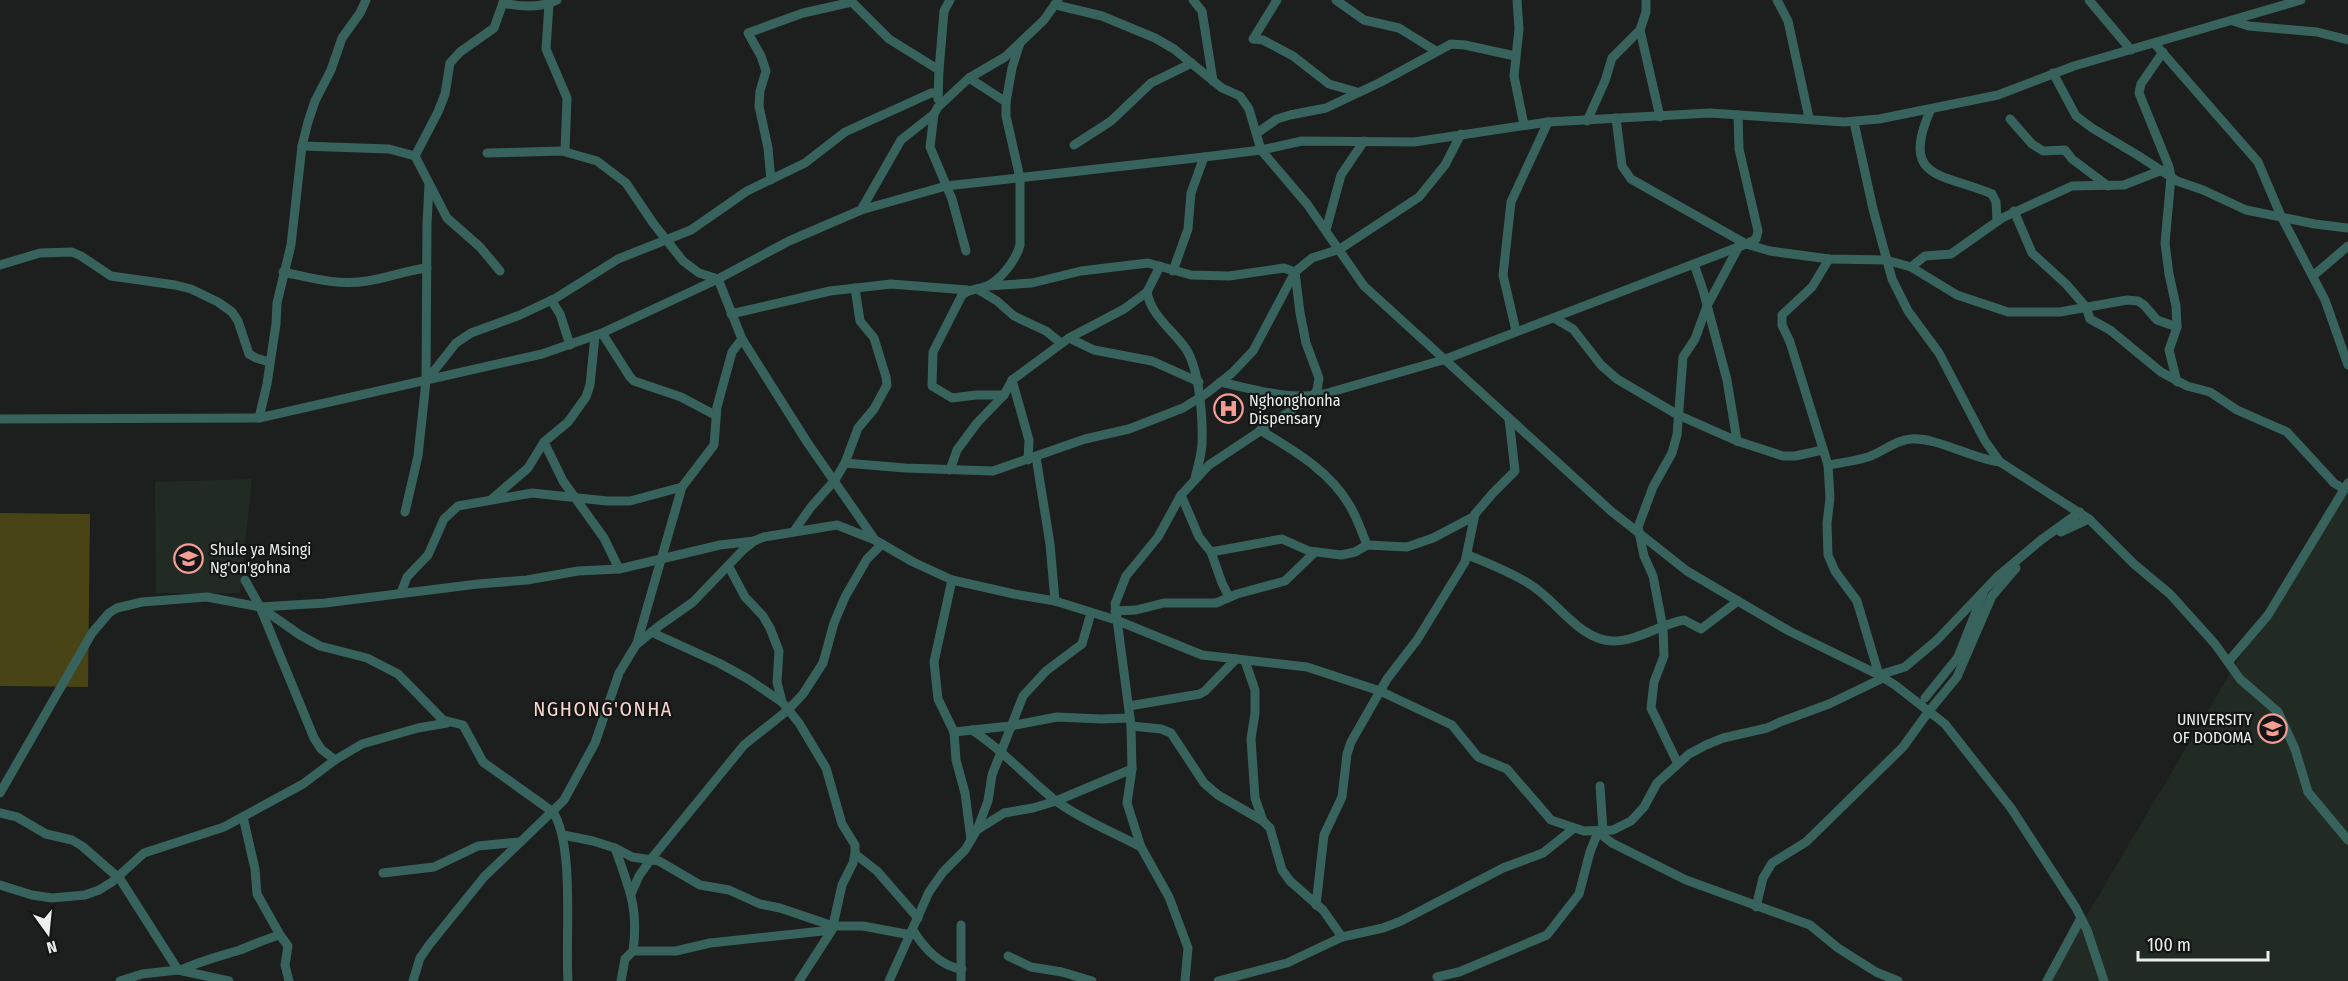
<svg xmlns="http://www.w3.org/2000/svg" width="2348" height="981" font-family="'Fira Sans Condensed',sans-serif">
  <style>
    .built { fill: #222a24 }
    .green { fill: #484415 }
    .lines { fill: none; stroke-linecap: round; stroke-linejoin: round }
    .minor { stroke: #37635c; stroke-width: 9 }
    .labels { text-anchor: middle; stroke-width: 4.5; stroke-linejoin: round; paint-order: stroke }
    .poi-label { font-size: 16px; fill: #eceeed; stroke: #131614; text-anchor: start }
    .quarter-label { font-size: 20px; letter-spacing: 1.5px; fill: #f9d6d2; stroke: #131614 }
  </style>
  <rect width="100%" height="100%" fill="#1c1f1d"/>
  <!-- built -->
  <g class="built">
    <path d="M2348 474V981H2048Z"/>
    <path d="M252 479 240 593H156L155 482Z"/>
  </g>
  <!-- green -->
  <path class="green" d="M0 513 90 514 88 687 0 686Z"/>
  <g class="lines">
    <!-- minor -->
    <g class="minor">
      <path d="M850 0 889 39 939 70 938 99"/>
      <path d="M1193 0 1202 11 1213 81"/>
      <path d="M1277 0 1253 39 1263 40 1293 56 1329 84 1357 92"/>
      <path d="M1336 0 1364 20 1399 28 1436 51"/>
      <path d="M1517 0 1519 29 1514 76 1524 125"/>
      <path d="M1777 0 1788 21 1809 118"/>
      <path d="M2089 0 2131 50"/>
      <path d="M503 3C521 7 541 8 557 0"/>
      <path d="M549 4 546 49 567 98 565 151"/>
      <path d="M1056 5 1102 16 1155 38 1174 49 1222 88 1240 96 1249 109 1261 150 1307 204 1364 286 1611 511 1687 571 1789 631 1879 675 1895 685 1945 724 2011 808 2076 908 2087 930 2104 981"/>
      <path d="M2233 21 2249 26 2317 32 2348 40"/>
      <path d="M1640 30 1660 117"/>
      <path d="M2155 44 2258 162 2281 216 2325 300 2348 365"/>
      <path d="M2163 52 2141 84 2139 93 2169 167 2171 177 2165 243 2169 274 2176 306 2177 327 2169 350 2177 382"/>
      <path d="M939 70 944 11 950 0"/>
      <path d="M2053 73 2076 116 2092 128 2139 156 2177 181 2203 190 2246 210 2315 224 2348 228"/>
      <path d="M969 78 1006 102"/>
      <path d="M1931 109C1899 180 1942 173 1992 194L1996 202 1997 220"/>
      <path d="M1616 118 1622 166 1631 179 1746 244 1770 251 1829 259 1886 260 1911 267 1957 295 2008 312H2060L2127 300 2138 301 2144 305 2157 320 2177 327"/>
      <path d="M2010 119 2032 144 2043 151 2065 150 2072 159 2108 186"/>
      <path d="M1587 121 1605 81 1612 58 1640 30 1646 12V0"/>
      <path d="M1854 122 1873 209 1892 279 1908 311 1939 353 1985 441 2000 462 2089 519 2134 564 2170 594 2215 644 2240 679 2278 712 2295 749 2308 792 2348 840"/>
      <path d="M1257 133 1277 119 1290 115 1326 108 1381 82 1451 44 1465 45 1515 56"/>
      <path d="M1074 145 1111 121 1151 83 1192 63"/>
      <path d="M302 146 389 149 415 156 447 218 480 247 500 271"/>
      <path d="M487 153 562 151 597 161 626 183 653 223 683 261 699 273 718 279 742 339 807 442 875 540"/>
      <path d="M415 156 438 112 445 94 450 63 460 52 494 28 504 0"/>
      <path d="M771 180 768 148 759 106 760 91 766 71 761 56 748 33 803 13 852 2"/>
      <path d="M861 210 901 140 934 114"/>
      <path d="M2014 211 2032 253 2066 284 2086 307 2090 319 2110 330 2161 372 2187 386 2210 392 2237 410 2287 432 2334 483 2344 489"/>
      <path d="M1326 230 1341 175 1364 141"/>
      <path d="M966 251 952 199 930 147 934 114 938 107 969 78 1005 57 1044 20 1058 0"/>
      <path d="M1829 259 1812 287 1782 315V325L1790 342 1828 465 1830 498 1827 523 1828 555 1835 571 1857 601 1879 675 1905 667 1937 640 1997 577 2041 540 2080 512"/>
      <path d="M1694 264 1703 290 1727 380 1737 441"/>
      <path d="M0 265 40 253 72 252 81 256 111 276 175 285 191 289 218 302 232 312 238 321 249 354 256 358 269 362"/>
      <path d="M1911 267 1925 256 1951 254 2002 218 2072 186 2124 185 2162 170"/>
      <path d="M1173 271 1188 229 1191 193 1204 157"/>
      <path d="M283 272C311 278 339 286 367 281 388 278 407 270 427 268"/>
      <path d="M2314 275 2348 246"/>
      <path d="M988 286 1032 283 1081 271 1148 263 1191 275 1229 276 1284 268 1295 272 1300 313 1306 343 1319 378 1317 390 1313 396 1209 465 1181 495 1158 537 1126 576 1115 604 1131 726 1132 769 1127 803 1141 847 1169 897 1188 948 1185 981"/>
      <path d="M977 289 997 301 1014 316 1046 331 1061 343"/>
      <path d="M1147 292C1151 316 1173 330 1186 349 1200 371 1203 420 1202 445 1201 456 1198 467 1195 478"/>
      <path d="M551 300 560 314 570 345"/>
      <path d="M731 314 830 291 891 284 967 290"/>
      <path d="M1554 318 1573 329 1601 365 1617 379 1678 415 1737 441 1783 456H1795L1823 450"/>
      <path d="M1516 331 1503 275 1511 202 1548 122"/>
      <path d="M602 333 630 377 634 381 681 397 715 415"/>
      <path d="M1069 338 1094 350 1152 361 1199 382"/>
      <path d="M1012 380 1029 440 1028 460"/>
      <path d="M426 381 456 343 471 333 520 315 556 298 618 259 691 230 747 191 805 163 845 132 931 93H938"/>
      <path d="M1220 382C1253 389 1291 401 1324 394L1443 360 1746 244 1756 239 1758 231 1739 149 1738 115"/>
      <path d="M1004 395H976L952 398 932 386 933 352 962 295C969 289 975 290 984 287 1000 282 1016 260 1020 245V178L1006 116V102L1012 68 1020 43"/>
      <path d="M259 418 267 384 276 324 277 303 291 245 302 146 308 122 315 101 331 70 342 38 360 13 366 0"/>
      <path d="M0 419 259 418 542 354 602 333 718 279 789 241 861 210 946 186 1204 157 1261 150 1302 141 1414 142 1548 122 1710 113 1844 122 1879 119 1998 95 2074 66 2301 0"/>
      <path d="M1260 430C1293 450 1330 471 1350 506 1357 518 1362 532 1367 545"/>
      <path d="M544 442 563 481 604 538 619 569"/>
      <path d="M1036 457 1050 544 1055 601"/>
      <path d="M845 463 905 468 993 471 1085 439 1129 429 1183 408 1207 393 1232 373 1253 351 1295 272 1312 258 1340 249 1419 197 1445 165 1461 134"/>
      <path d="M1828 465C1841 463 1855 461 1868 457 1883 452 1895 440 1911 439 1937 437 1972 459 2000 462"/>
      <path d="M950 470 957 450 977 423 1004 395 1012 380 1069 338 1124 309 1147 292 1160 266"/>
      <path d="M1181 495 1199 537 1211 552 1222 583 1229 597"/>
      <path d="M492 499 528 468 544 442 568 422 586 397 590 385 595 336"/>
      <path d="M405 512 418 456 426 381 427 224 429 185"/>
      <path d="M794 531 811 507 835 480 845 463 858 428 874 409 887 385 886 377 874 338 860 321 855 288"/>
      <path d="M2061 532 2089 519"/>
      <path d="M1211 552 1282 539 1309 551 1341 555 1355 552 1367 545 1407 547 1433 538 1473 517"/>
      <path d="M1468 555C1489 564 1511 572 1531 585 1557 601 1580 641 1613 641 1638 641 1661 624 1684 620L1701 629 1738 601"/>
      <path d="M729 567 745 597 763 616 770 628 779 651 777 682 782 702 799 723 826 768 842 824 855 845V854L877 871 918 918"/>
      <path d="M245 580 260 607 300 635 320 646 367 658 398 674 443 720 463 725 483 762 553 812C575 846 565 938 568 981"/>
      <path d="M952 580 934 662 938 699 954 732 956 760 965 793 971 840"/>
      <path d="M401 593 407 577 428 555 444 519 458 506 532 493 607 501H630L682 487"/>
      <path d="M260 607 314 738 321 749 335 760"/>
      <path d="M1115 611 1136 610 1164 603H1216L1237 594 1285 581 1315 552"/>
      <path d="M651 632 719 663 748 679 782 702"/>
      <path d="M637 643 682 487 714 445 717 407 732 352 742 339"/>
      <path d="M1245 661 1255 690V713L1251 739 1255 798 1263 821 1270 828 1282 870 1290 881 1323 910 1342 937"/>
      <path d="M2228 662 2268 615 2348 483"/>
      <path d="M1925 698 1958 657 1983 594"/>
      <path d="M1129 706 1200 694 1205 691 1236 659"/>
      <path d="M1131 726 1161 729 1171 733 1204 783 1218 795 1263 821"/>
      <path d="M972 730C1003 750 1027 778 1056 801 1082 820 1113 832 1141 847"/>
      <path d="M954 732 1010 726 1057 717 1101 719 1130 718"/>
      <path d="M1678 764 1651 708 1654 682 1664 656 1663 628 1653 576 1644 556 1638 527 1653 487 1672 453 1677 435 1683 357 1695 339 1707 306 1738 248"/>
      <path d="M1600 786 1603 831"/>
      <path d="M0 793 92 633 109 613 117 608 142 602 207 597 260 607 325 603 478 584 527 580 578 571 619 569 720 545 754 541"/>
      <path d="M0 813 17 817 46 834 72 840 82 846 120 879 178 970"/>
      <path d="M243 817 255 869 257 894 280 935 288 946 285 965 289 981"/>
      <path d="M977 830 1004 813 1033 808 1056 801 1132 769"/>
      <path d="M563 835 593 841 615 848 632 857 659 861 700 885 729 890 760 904 780 908 833 926H863L911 935"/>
      <path d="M615 848C629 888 639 908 633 951"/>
      <path d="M383 873 434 867 478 846 519 842"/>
      <path d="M0 885 32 895 52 898 85 895 99 890 112 882 144 853 224 827 303 784 335 760 362 744 418 728 447 723"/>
      <path d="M631 894 639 876 651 859 744 745 788 710 803 694 823 663 834 623 845 597 867 559 882 544"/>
      <path d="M1316 905 1324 835 1342 797 1347 754 1351 742 1387 679 1417 640 1465 562 1475 514 1493 493 1515 471 1509 419"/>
      <path d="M1756 907 1763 878 1772 863 1806 842 1903 747 1929 711 1957 677 1992 596 2016 568"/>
      <path d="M913 930C923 947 941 967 962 969"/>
      <path d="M1008 956 1031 967 1062 972 1092 981"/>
      <path d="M181 970C200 961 220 956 240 950 253 945 265 939 280 935"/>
      <path d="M1437 977 1459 972 1547 935 1579 894 1590 852 1598 832 1612 843 1686 880 1810 925 1838 948 1876 972 1898 981"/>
      <path d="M120 981 142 974 178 970 229 981"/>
      <path d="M413 981 420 958 429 945 484 877 564 800 595 743 619 673 636 645 659 626 693 602 743 550 754 541 764 537 837 525 875 540 913 562 952 580 1014 594 1055 601 1116 620 1202 655 1307 667 1380 691 1452 725 1478 757 1507 769 1551 820 1584 831 1613 830 1631 821 1644 807 1657 783 1689 754 1706 745 1723 738 1767 728 1780 722 1829 704 1883 678"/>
      <path d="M621 981 625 959 633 951H676L710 943 832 930"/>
      <path d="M799 981 832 930 842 885 853 863 855 854"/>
      <path d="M889 981 929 892 943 872 965 850 977 830 988 801 992 775 1023 696 1046 671 1082 644 1091 613"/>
      <path d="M961 981V925"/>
      <path d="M1218 981 1287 963 1342 937 1383 928 1401 921 1503 868 1543 853 1573 829"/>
      <path d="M2047 981 2081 918"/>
    </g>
  </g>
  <!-- icons -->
  <defs>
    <symbol id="hospital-ring" viewBox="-11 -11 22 22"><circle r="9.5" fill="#131614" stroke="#f59c94" stroke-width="1.5"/><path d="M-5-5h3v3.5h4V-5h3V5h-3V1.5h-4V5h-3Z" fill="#f59c94"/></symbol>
    <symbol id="school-ring" viewBox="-11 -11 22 22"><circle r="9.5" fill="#131614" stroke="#f59c94" stroke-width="1.5"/><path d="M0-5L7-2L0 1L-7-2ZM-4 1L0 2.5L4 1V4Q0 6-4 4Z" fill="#f59c94"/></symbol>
    <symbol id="university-ring" viewBox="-11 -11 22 22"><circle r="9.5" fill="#131614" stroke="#f59c94" stroke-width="1.5"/><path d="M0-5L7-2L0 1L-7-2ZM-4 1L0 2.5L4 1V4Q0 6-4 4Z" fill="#f59c94"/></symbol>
  </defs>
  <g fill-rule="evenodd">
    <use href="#hospital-ring" x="1212" y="392" width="33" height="33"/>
    <use href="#school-ring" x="172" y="542" width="33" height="33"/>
    <use href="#university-ring" x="2256" y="712" width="33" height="33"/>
  </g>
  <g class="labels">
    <!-- poi labels -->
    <g class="poi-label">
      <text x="1249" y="406">Nghonghonha<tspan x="1249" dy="18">Dispensary</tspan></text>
      <text x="210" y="555">Shule ya Msingi<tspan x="210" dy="18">Ng'on'gohna</tspan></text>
      <text x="2252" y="725" text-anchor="end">UNIVERSITY<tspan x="2252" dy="18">OF DODOMA</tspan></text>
    </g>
    <!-- quarter labels -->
    <g class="quarter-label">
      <text x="603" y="716">NGHONG'ONHA</text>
    </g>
  </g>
  <!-- north arrow -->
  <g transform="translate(48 933) rotate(165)" stroke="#131614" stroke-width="4.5" paint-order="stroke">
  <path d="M0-4.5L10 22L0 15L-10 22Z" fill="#eceeed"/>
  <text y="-9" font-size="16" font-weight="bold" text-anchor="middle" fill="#eceeed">N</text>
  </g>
  <!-- scale -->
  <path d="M2138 951v9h130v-9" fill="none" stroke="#eceeed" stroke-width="3"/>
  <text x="2147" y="951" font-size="18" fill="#eceeed" stroke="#131614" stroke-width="4.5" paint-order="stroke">100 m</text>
</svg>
